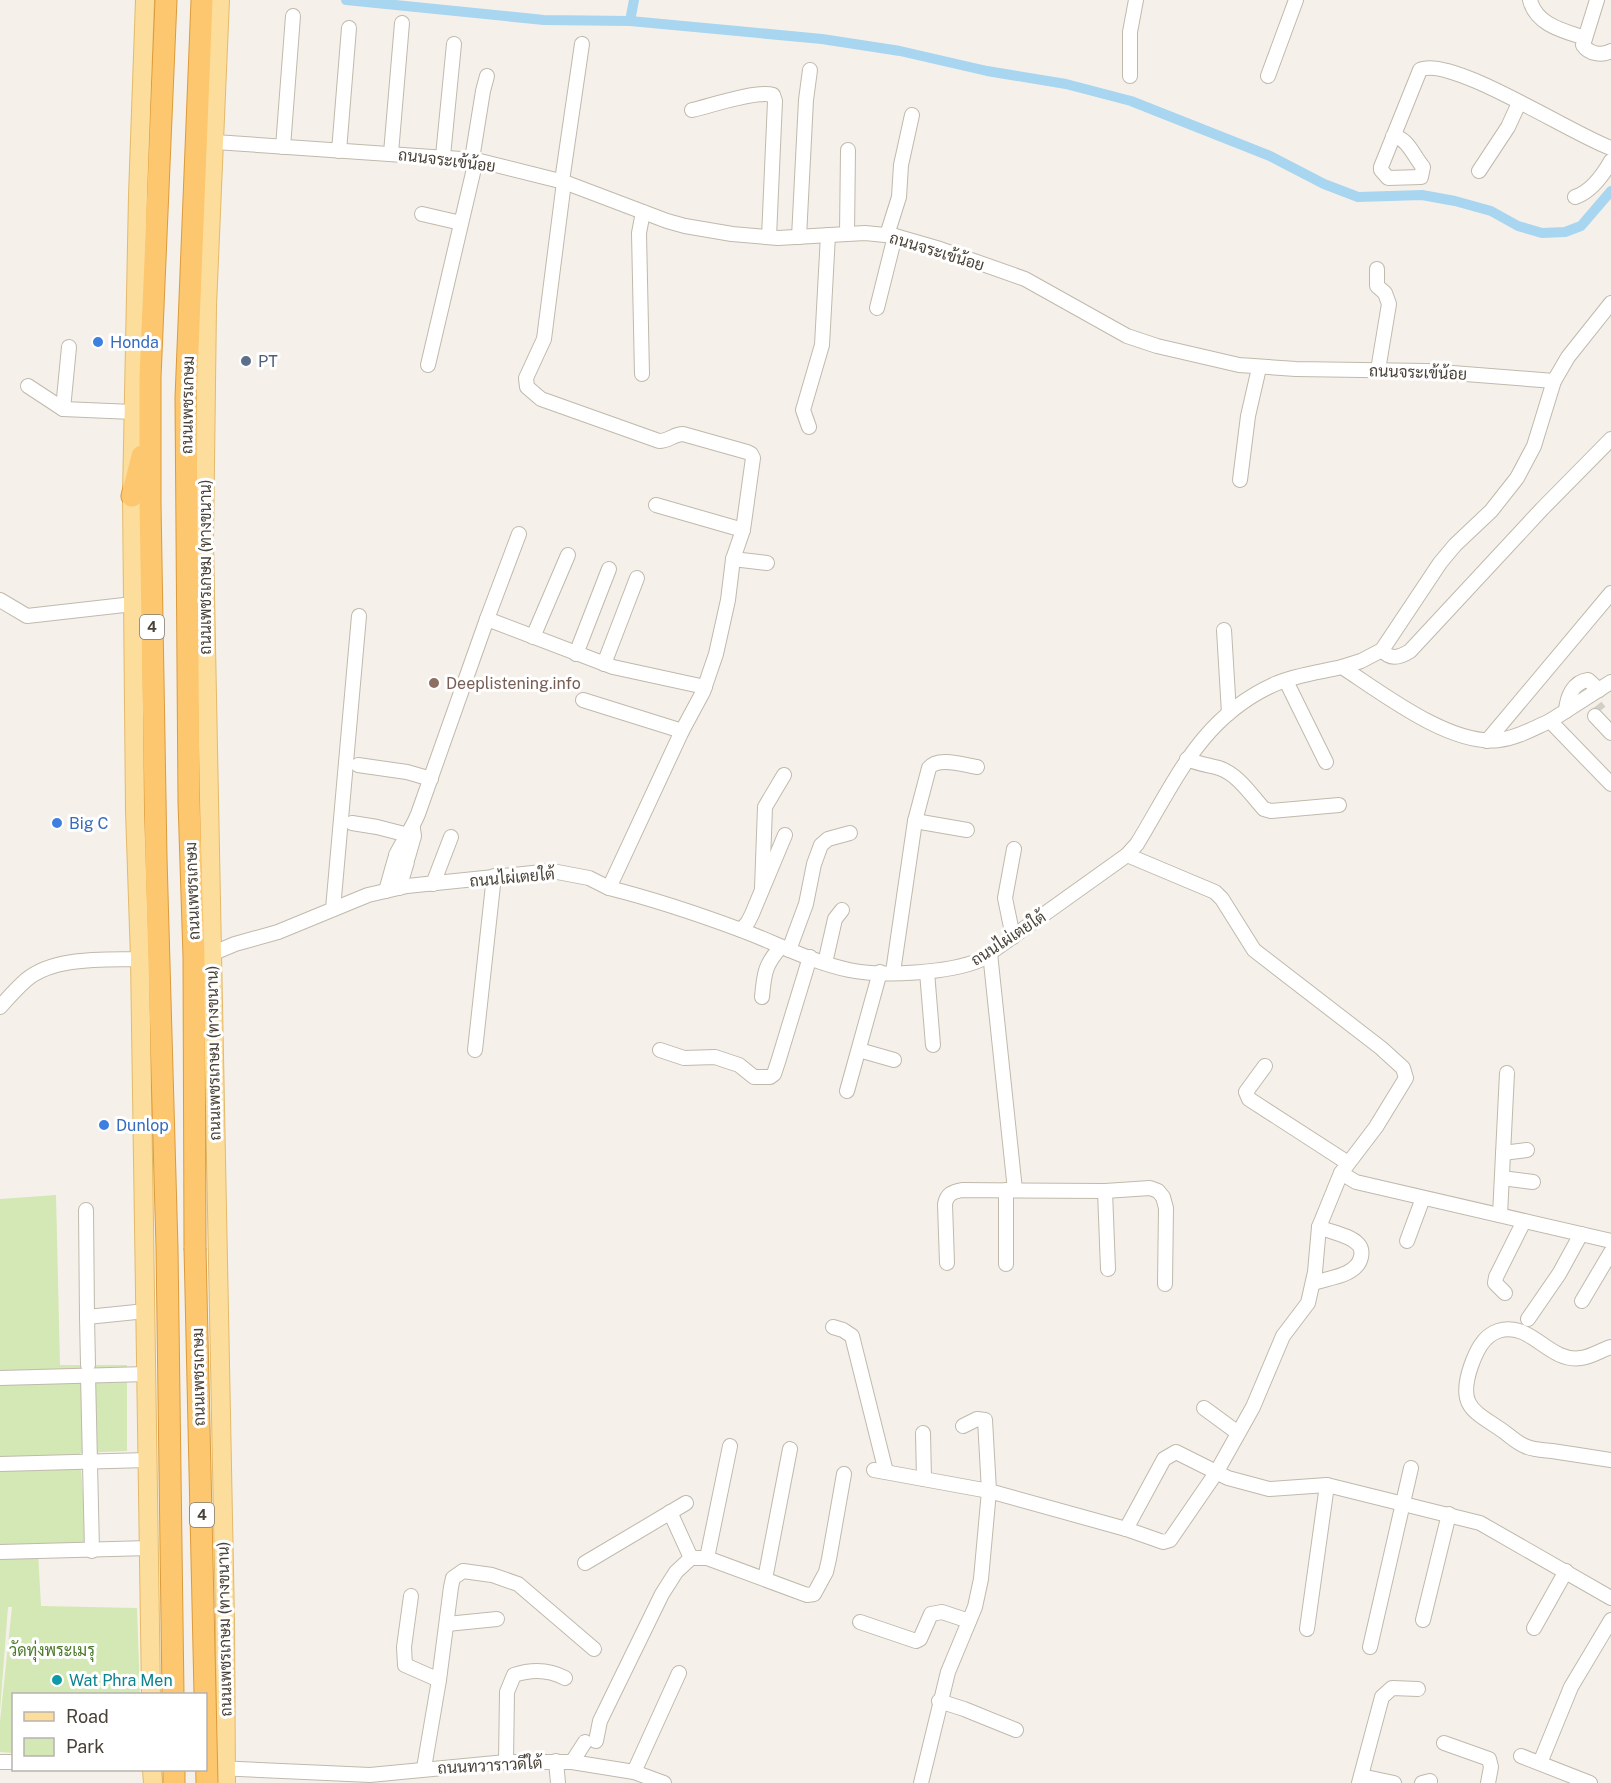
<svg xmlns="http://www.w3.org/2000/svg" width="1611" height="1783" font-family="'Public Sans',Sarabun,sans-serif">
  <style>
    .green { fill: #d3e8b4 }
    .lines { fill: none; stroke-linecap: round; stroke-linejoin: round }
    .canal { stroke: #a8d5f0; stroke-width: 10 }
    .minor-tunnel { stroke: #d3cec6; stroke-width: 14; stroke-dasharray: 14 7; stroke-linecap: butt }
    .minor-casing { stroke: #c0b9ac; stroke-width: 16 }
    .major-casing { stroke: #e3ba6a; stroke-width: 20 }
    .highway-casing { stroke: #dc9b3c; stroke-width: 23 }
    .minor { stroke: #fff; stroke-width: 14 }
    .major { stroke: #fddd9b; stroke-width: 18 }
    .highway { stroke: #fcc76e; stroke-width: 21 }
    .highway-bridge-casing { stroke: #dc9b3c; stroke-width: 23; stroke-linecap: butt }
    .highway-bridge { stroke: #fcc76e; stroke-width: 21 }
    .shop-dot { fill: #3f7fe0; stroke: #fff; stroke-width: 2 }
    .service-dot { fill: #5c6f8a; stroke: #fff; stroke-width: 2 }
    .education-dot { fill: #8d6e63; stroke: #fff; stroke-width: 2 }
    .culture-dot { fill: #0f9aa8; stroke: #fff; stroke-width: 2 }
    .labels { text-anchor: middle; stroke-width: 6; stroke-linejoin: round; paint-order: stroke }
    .shield { fill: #fff; stroke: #807b74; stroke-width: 1.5 }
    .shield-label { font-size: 15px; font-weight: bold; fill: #494238 }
    .street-label { font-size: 16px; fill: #494238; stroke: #fff }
    .shop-label { font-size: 16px; fill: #366cbe; stroke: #fff; text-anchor: start }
    .service-label { font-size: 16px; fill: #4e5e75; stroke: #fff; text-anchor: start }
    .education-label { font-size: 16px; fill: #785e54; stroke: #fff; text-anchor: start }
    .park-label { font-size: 16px; fill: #4c7b2b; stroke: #fff }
    .culture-label { font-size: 16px; fill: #0d838f; stroke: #fff; text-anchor: start }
  </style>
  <rect width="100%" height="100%" fill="#f5f1ea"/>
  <!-- green -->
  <path class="green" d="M56 1195 60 1365H127V1451L80 1453 87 1551 38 1552 41 1606 137 1608 140 1694H14L13 1753 0 1752V1721L12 1607H8L0 1711V1199Z"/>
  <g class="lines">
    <!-- canal -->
    <g class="canal">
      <path d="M346 0 544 20 630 21 822 39 900 51 987 71 1066 84 1131 101 1270 156 1324 184 1358 197 1422 195 1455 201 1491 211 1518 226 1542 233 1565 232 1581 226 1611 191"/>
      <path d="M630 21 634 0"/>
    </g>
    <!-- minor-tunnel -->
    <path class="minor-tunnel" d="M1596 706 1600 711"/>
    <defs>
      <g id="minor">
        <path d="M1530 0C1536 25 1564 31 1585 38"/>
        <path d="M1597 0 1583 45C1589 54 1602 56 1611 51"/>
        <path d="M1130 76V32L1136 0"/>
        <path d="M1268 76 1296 0"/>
        <path d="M692 110C710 106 756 90 773 95L775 101 769 237"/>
        <path d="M1393 136C1408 138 1414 157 1423 167L1421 177 1388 178 1381 170V167L1420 70C1449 54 1575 136 1611 148"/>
        <path d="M215 142 476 160 564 182 667 221 685 226 732 234 778 238 865 233 895 236 940 249 1025 279 1127 336 1157 346 1239 365 1296 369 1427 371 1554 381"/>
        <path d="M283 147 293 16"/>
        <path d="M339 151 349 28"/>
        <path d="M391 153 402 23"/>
        <path d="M443 156 454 44"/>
        <path d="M472 159 483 91 487 76"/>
        <path d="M1479 171 1508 127 1519 103"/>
        <path d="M562 181 582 44"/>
        <path d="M564 182 544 339 526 378 527 387 541 399 659 441C669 441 674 434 683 434L747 452 751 454 753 458 743 530 733 559 728 600 716 654 703 692 682 731 609 888"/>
        <path d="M1575 197C1591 192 1603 175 1611 161"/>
        <path d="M422 214 461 223"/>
        <path d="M847 233 848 150"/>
        <path d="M887 235 899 197 901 165 912 115"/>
        <path d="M799 237 806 100 810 70"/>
        <path d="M1377 269V286L1385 293 1389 304 1378 370"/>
        <path d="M877 308 895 236"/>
        <path d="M428 365 476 160"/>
        <path d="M642 374 639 233 643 212"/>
        <path d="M28 386 63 409 133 412"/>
        <path d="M63 409 69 347"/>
        <path d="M809 427 803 410 822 345 828 235"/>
        <path d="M1240 480 1248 416 1259 368"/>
        <path d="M656 505 743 530"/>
        <path d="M733 559 767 563"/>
        <path d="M0 600 27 616 133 604"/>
        <path d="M487 619 519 534"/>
        <path d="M1224 630 1229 713"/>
        <path d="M533 637 568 555"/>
        <path d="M1382 650C1390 660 1399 658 1410 651L1542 509 1611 439"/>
        <path d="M576 654 609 569"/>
        <path d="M604 664 637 578"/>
        <path d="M1342 667 1361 661 1382 650 1440 563 1455 545 1491 511 1517 478 1534 446 1554 381 1568 357 1611 303"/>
        <path d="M1286 681 1326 762"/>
        <path d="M583 700 682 731"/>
        <path d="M1566 711C1567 697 1573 682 1588 680L1599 690"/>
        <path d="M1595 716 1611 733"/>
        <path d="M1550 721 1611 682"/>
        <path d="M1487 741 1611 593"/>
        <path d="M1187 759C1198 764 1208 765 1219 768 1239 775 1251 795 1264 809L1271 811 1339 805"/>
        <path d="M358 765 407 772 431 779"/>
        <path d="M915 821 967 830"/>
        <path d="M352 823 377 827 412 836"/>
        <path d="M396 855C403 841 412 829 418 814L487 619 613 667 705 687"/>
        <path d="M1127 855 1215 892 1222 899 1254 950 1381 1048 1403 1068 1406 1078 1376 1127 1341 1173 1356 1182 1611 1241"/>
        <path d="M408 857 414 836 413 829"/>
        <path d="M433 884 451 837"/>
        <path d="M399 888 407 862"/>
        <path d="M762 888 765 807 784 775"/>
        <path d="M386 891 395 859"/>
        <path d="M333 909 359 616"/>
        <path d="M741 930 748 922 752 914 785 835"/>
        <path d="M1013 937 1005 898 1014 849"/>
        <path d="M789 950 806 904 814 864 821 845 828 839 850 833"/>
        <path d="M990 953 1015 1190"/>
        <path d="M211 954 235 944 278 932 368 895 407 886 552 871 589 878 609 888C653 899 698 914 741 930 776 943 811 962 849 970 882 977 950 973 980 960L1127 855 1137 844C1176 780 1201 717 1275 684 1295 675 1320 672 1342 667 1382 693 1450 746 1499 740 1517 738 1534 728 1550 721L1611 784"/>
        <path d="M825 963 835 919 842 910"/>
        <path d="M893 972 915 821 929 768C938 756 964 765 977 767"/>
        <path d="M927 972 933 1045"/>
        <path d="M762 997C764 974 765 964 781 947"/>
        <path d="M0 1007C8 998 17 988 26 980 54 956 106 960 140 959"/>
        <path d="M475 1050 494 876"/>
        <path d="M660 1050 684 1058 715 1057 739 1065 754 1077H770L774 1074 778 1062 810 957"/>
        <path d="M859 1050 894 1060"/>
        <path d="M1265 1066 1246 1092 1249 1099 1348 1163"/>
        <path d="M847 1091 880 972"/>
        <path d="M1503 1153 1527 1150"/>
        <path d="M1502 1178 1533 1182"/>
        <path d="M1006 1190V1264"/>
        <path d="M1105 1191 1108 1269"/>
        <path d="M86 1210 87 1317 146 1311"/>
        <path d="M1500 1215 1507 1073"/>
        <path d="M1407 1241 1423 1198"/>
        <path d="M947 1263 945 1204C947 1194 952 1192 962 1190L1105 1191 1150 1188 1158 1191 1163 1197 1166 1208 1165 1284"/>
        <path d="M1313 1283C1328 1278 1357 1276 1361 1257 1362 1252 1362 1248 1358 1244 1350 1235 1330 1232 1319 1227"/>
        <path d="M1505 1293 1495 1283 1496 1277 1524 1221"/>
        <path d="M1582 1301 1611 1252"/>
        <path d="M87 1317 88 1365"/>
        <path d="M1528 1319 1559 1274 1581 1234"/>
        <path d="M833 1327 843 1330 852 1336 886 1472"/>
        <path d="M1611 1347C1601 1350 1591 1357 1581 1358 1548 1363 1531 1320 1498 1331 1483 1336 1476 1352 1471 1366 1457 1407 1474 1411 1503 1431 1510 1436 1517 1443 1525 1446 1533 1450 1543 1450 1552 1451 1572 1454 1591 1457 1611 1460"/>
        <path d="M88 1375 92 1551"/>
        <path d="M0 1378 147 1374"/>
        <path d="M1204 1408 1238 1433"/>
        <path d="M923 1433 924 1479"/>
        <path d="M0 1464 148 1460"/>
        <path d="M874 1470 989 1491 1126 1529 1163 1542 1170 1540 1216 1473 1253 1407 1283 1336 1308 1303 1315 1272 1319 1227 1341 1173"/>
        <path d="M670 1512 691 1558"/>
        <path d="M1126 1529 1164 1459 1176 1452 1228 1478 1269 1489 1327 1485 1480 1523 1611 1598"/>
        <path d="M0 1552 150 1548"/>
        <path d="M707 1558 730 1446"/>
        <path d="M585 1563 686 1503"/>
        <path d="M765 1579 790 1449"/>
        <path d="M411 1596 404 1647 405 1665 439 1680"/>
        <path d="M1423 1620 1449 1514"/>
        <path d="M860 1622 916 1641 920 1639 931 1614 942 1612 969 1621"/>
        <path d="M447 1624 497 1619"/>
        <path d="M1534 1628 1566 1571"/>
        <path d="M1307 1629 1327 1485"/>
        <path d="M1370 1647 1411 1468"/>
        <path d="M939 1701 964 1709 1016 1730"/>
        <path d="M596 1741 600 1721 662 1594 676 1572 691 1558H707L807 1595 814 1594 826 1572 829 1559 844 1474"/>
        <path d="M1444 1743 1489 1759 1491 1767 1488 1783"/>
        <path d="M1521 1756 1590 1783"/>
        <path d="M556 1761 558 1783"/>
        <path d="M0 1762H14"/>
        <path d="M506 1762 507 1692 514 1675C532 1669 548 1669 565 1678"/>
        <path d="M572 1762 585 1742"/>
        <path d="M1540 1763 1571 1687 1611 1620"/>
        <path d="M217 1768 370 1775 506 1762H572L634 1772 664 1783"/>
        <path d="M424 1768 439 1680 451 1587 453 1578 463 1571 492 1575 518 1584 594 1649"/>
        <path d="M634 1772 679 1673"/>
        <path d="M1361 1776 1394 1783"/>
        <path d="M921 1783 948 1672 975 1607 981 1579 989 1491 985 1420 977 1419 963 1426"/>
        <path d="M1359 1783 1382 1697 1392 1688 1418 1689"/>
        <path d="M1422 1783 1430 1781"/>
      </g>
      <g id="major">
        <path d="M145 0 138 195 132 496 135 811 140 959 151 1694"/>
        <path d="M220 0 207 306 204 542 225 1621 226 1783"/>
        <path d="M152 1770 153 1783"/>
      </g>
      <g id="highway">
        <path d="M166 0 150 378V502L156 857 167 1248 173 1694"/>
        <path d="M132 496 142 456"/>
        <path d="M195 1248 194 957 189 802 186 398 202 0"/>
        <path d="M174 1770V1783"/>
      </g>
    </defs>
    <!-- minor casing -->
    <use href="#minor" class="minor-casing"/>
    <!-- major casing -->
    <use href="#major" class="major-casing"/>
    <!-- highway casing -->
    <use href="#highway" class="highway-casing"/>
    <!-- minor -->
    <use href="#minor" class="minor"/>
    <!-- major -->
    <use href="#major" class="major"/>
    <!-- highway -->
    <use href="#highway" class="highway"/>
    <defs>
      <path id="highway-bridge" d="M195 1248 207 1783"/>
    </defs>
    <!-- highway-bridge casing -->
    <use href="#highway-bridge" class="highway-bridge-casing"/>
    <!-- highway-bridge -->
    <use href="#highway-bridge" class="highway-bridge"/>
  </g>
  <!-- markers -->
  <g class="shop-dot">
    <circle cx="98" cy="342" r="6"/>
    <circle cx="57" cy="823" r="6"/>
    <circle cx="104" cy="1125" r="6"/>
  </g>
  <circle class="service-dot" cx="246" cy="361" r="6"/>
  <circle class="education-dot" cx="434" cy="683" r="6"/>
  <circle class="culture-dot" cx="57" cy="1680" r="6"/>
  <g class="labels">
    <!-- shield labels -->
    <g class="shield">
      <rect x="140" y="615" width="24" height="24" rx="4.5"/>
      <rect x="190" y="1503" width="24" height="24" rx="4.5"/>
    </g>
    <g class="shield-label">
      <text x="152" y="632">4</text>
      <text x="202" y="1520">4</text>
    </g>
    <!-- street labels -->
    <g class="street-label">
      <text transform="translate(447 160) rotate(7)" y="6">ถนนจระเข้น้อย</text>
      <text transform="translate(937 251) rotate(17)" y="6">ถนนจระเข้น้อย</text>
      <text transform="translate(1418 372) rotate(2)" y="6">ถนนจระเข้น้อย</text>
      <text transform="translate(187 405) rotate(-89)" y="6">ถนนเพชรเกษม</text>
      <text transform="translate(205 567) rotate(-90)" y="6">ถนนเพชรเกษม (ทางขนาน)</text>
      <text transform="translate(512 877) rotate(-5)" y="6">ถนนไผ่เตยใต้</text>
      <text transform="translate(192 891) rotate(-92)" y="6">ถนนเพชรเกษม</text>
      <text transform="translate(1008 938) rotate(-33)" y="6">ถนนไผ่เตยใต้</text>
      <text transform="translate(213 1053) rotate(-91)" y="6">ถนนเพชรเกษม (ทางขนาน)</text>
      <text transform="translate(198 1377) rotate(-91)" y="6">ถนนเพชรเกษม</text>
      <text transform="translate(224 1629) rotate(-91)" y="6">ถนนเพชรเกษม (ทางขนาน)</text>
      <text transform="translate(490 1765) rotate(-3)" y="6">ถนนทวาราวดีใต้</text>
    </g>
    <!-- shop labels -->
    <g class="shop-label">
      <text x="110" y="348">Honda</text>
      <text x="69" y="829">Big C</text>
      <text x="116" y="1131">Dunlop</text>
    </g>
    <!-- service labels -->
    <g class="service-label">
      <text x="258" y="367">PT</text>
    </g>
    <!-- education labels -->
    <g class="education-label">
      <text x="446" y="689">Deeplistening.info</text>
    </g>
    <!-- park labels -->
    <g class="park-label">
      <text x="52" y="1656">วัดทุ่งพระเมรุ</text>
    </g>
    <!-- culture labels -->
    <g class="culture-label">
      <text x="69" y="1686">Wat Phra Men</text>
    </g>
  </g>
  <!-- legend -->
  <rect x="12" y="1693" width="195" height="78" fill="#ffffff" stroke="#b6b3af" stroke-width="1.5"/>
  <rect x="24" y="1712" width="30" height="9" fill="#fddd9b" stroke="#b6b3af" stroke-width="1.5"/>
  <text x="66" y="1723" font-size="18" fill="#494238">Road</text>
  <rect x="24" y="1738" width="30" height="18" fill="#d3e8b4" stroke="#b6b3af" stroke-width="1.5"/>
  <text x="66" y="1753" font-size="18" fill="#494238">Park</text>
</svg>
